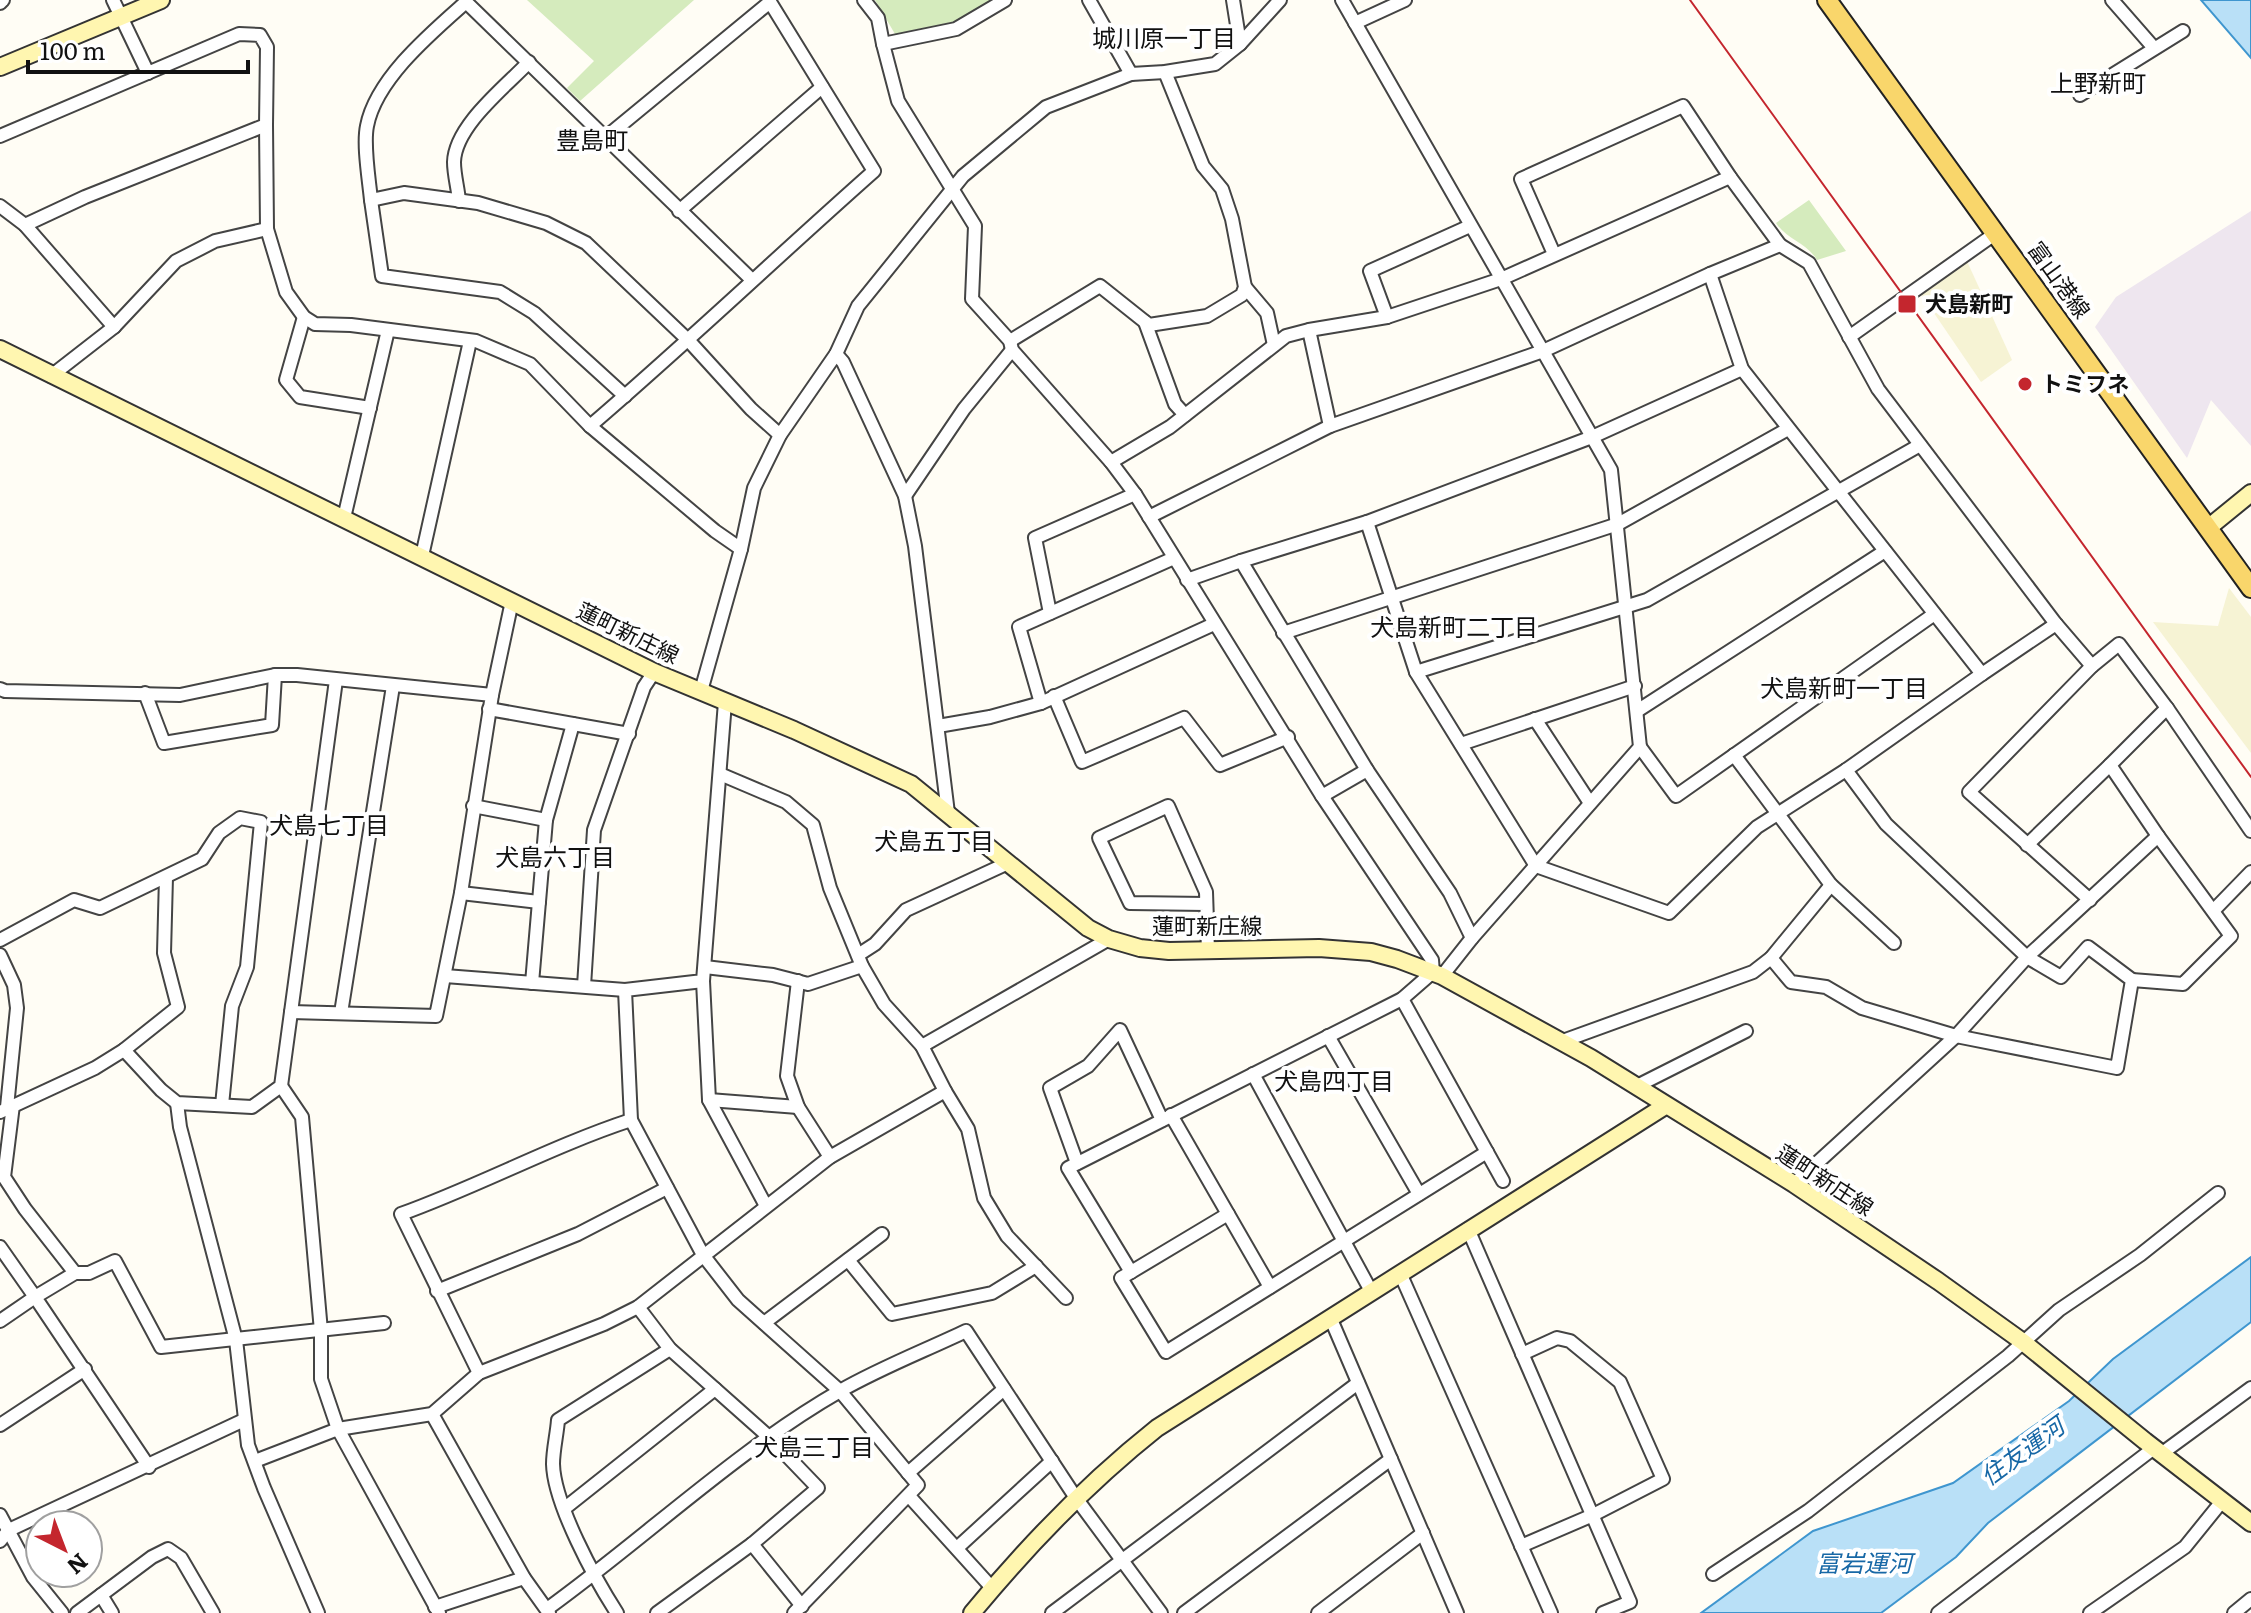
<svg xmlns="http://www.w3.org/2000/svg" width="2251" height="1613" font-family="Literata,'Noto Sans JP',serif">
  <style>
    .industrial { fill: #eee6ef }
    .farmland { fill: #f6f3d4 }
    .green { fill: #d5ebbd }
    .water { fill: #b9e0f7; stroke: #3f96cf; stroke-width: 2 }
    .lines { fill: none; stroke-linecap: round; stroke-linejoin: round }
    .street-casing { stroke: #444; stroke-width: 16 }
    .secondary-casing { stroke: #333; stroke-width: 20 }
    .primary-casing { stroke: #222; stroke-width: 22 }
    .street { stroke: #fff; stroke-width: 12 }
    .secondary { stroke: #fff6b0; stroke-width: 16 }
    .primary { stroke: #f9d66b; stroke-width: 18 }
    .tram { stroke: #c4262e; stroke-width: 2 }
    .poi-dot { fill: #c4262e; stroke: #fff; stroke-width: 3 }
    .labels { text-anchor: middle; stroke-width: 8; stroke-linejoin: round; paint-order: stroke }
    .street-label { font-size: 22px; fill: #111; stroke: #fff }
    .poi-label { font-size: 22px; font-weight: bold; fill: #111; stroke: #fff; text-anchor: start }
    .neighbourhood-label { font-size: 24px; fill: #111; stroke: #fff }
    .water-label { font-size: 24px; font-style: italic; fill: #1768a6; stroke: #fff }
  </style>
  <rect width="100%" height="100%" fill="#fffdf5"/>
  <!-- industrial -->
  <path class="industrial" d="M2251 211V446L2211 400 2187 458 2095 327 2116 297Z"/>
  <!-- farmland -->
  <g class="farmland">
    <path d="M1966 259 2012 360 1981 382 1921 294Z"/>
    <path d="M2229 588 2251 617V753L2153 622 2218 626Z"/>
  </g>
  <!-- green -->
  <g class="green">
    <path d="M527 0H694L580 101 567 88 594 61Z"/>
    <path d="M875 0H992L957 21 895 34Z"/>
    <path d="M1809 200 1846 251 1817 260C1807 243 1786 239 1776 223Z"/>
  </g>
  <!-- water -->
  <g class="water">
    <path d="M2201 0H2251V58Z"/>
    <path d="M2251 1257V1322L1988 1523 1956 1557 1881 1613H1701L1813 1531 1953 1483 2069 1401 2113 1359Z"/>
  </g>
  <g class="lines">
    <defs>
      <g id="street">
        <path d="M113 0 148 73"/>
        <path d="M864 0 878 18 883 44"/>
        <path d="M1005 0 956 29 883 44 898 101 975 226 972 299 1010 341 1012 350 1111 462 1135 494 1322 796 1432 960 1433 972 1402 999 1068 1168 1131 1272"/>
        <path d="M1089 0 1131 74"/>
        <path d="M1233 0 1240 44"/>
        <path d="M1342 0 1611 470 1640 747 1472 938 1442 976"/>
        <path d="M2112 0 2154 48"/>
        <path d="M0 3 3 0"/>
        <path d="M1355 23 1405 0"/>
        <path d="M2080 95 2183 31"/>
        <path d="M266 125 267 229 286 292 304 317 315 324 351 325 476 341 530 364 590 426 715 531 741 549"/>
        <path d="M0 136 239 34 260 35 267 47 266 125 85 197 25 225 0 206"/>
        <path d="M371 200 382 276 500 292 534 313 625 396"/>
        <path d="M459 201C458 188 454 175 454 162 455 126 504 88 529 62"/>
        <path d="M679 211 822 87"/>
        <path d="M25 225 114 327"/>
        <path d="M1780 245 1809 263 1878 389 2056 624 2092 666 2119 644 2167 708 2110 765 2158 836 2027 957 1956 1036 1794 1184"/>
        <path d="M752 280 466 2C431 33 376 79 367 126 363 145 369 179 371 200L404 193 478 203 546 223 586 243 689 341 751 409 780 435"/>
        <path d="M1245 287 1267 313 1274 345"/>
        <path d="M304 317 286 380 300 397 370 408"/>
        <path d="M1387 317 1370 271 1470 226"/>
        <path d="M1145 322 1175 404 1185 415"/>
        <path d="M1849 337 1996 233"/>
        <path d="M1010 341 1100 286 1149 325 1207 316 1242 295 1245 287 1232 219 1222 189 1203 166 1165 72"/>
        <path d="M836 354 843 362 905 496 915 546 948 813"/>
        <path d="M51 376 114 327 176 261 215 241 267 229"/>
        <path d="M590 426C687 343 779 255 874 171L770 2 605 138"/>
        <path d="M1330 426 1309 330 1387 317 1501 279 1730 177"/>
        <path d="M1111 462 1170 427 1286 336 1309 330"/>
        <path d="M905 496 964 409 1012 350"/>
        <path d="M1149 517 1330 426 1543 351 1710 274 1780 245 1730 177 1683 106 1521 179 1554 254"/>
        <path d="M344 518 388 330"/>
        <path d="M1367 522 1416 672 1536 866 1669 913 1757 827 1846 770 1982 674 1742 369 1710 274"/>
        <path d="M422 556 470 341"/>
        <path d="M1187 580 1241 561"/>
        <path d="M1050 613 1035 538 1135 494"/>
        <path d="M1283 633 1618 524 1788 429"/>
        <path d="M1416 672 1647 600 1920 445"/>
        <path d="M1982 674 2056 624"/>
        <path d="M0 689 5 691 180 695 275 675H297L492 695 461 893 436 1016 291 1012"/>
        <path d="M701 691 741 549 754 488 780 435 836 354 858 306 963 176 1046 107 1131 74 1165 72 1215 64 1240 44 1280 0"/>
        <path d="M145 693 164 743 272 725 275 675"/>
        <path d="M492 695 512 601"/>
        <path d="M1054 696 1082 762 1184 718 1220 765 1288 737"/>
        <path d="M725 702 703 981 625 990 631 1120 703 1255 738 1300 840 1391 918 1485 794 1613"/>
        <path d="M1041 703 1019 627 1174 558"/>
        <path d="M2167 708 2251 831"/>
        <path d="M489 709 629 734"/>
        <path d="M1637 711 1885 551"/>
        <path d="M1535 719 1590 803"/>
        <path d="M938 726 990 717 1041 703 1214 624"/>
        <path d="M1461 744 1635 686"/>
        <path d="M1640 747 1676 796 1933 615"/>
        <path d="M1734 755 1831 885 1894 943"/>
        <path d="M720 774 786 802 813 825 830 888 862 966 884 1004 922 1046"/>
        <path d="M1322 796 1367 770"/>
        <path d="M473 806 546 820"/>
        <path d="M2027 845 2110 765"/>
        <path d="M461 893 539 902"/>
        <path d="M2090 900 1969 792 2092 666"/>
        <path d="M1206 904 1130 903 1099 838 1168 806 1206 892 1208 951"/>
        <path d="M2214 910 2251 872"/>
        <path d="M1472 938 1450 893 1367 770 1241 561 1367 522 1592 437 1742 369"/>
        <path d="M0 940 74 900 100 908 202 859 219 833 240 818 261 822 247 967 232 1006 222 1105"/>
        <path d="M0 955 14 985 17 1008 7 1107"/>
        <path d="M858 955 875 944 906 910 1008 863"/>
        <path d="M1771 958 1831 885"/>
        <path d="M705 967 773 975 808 984 862 966"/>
        <path d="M445 976 625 990"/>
        <path d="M2132 980 2183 984 2231 936 2158 836"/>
        <path d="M703 981 709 1100 766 1206"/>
        <path d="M798 981 787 1076 798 1107 830 1157"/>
        <path d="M532 983 546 820 573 724"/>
        <path d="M584 986 594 830 644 687 654 672"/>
        <path d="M1402 999 1503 1181"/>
        <path d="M341 1013 393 686"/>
        <path d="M1328 1036 1419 1194"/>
        <path d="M1560 1042 1753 972 1771 958 1791 982 1826 987 1862 1008 1956 1036 2117 1068 2132 980 2088 947 2061 977 2027 957 1886 824 1846 770"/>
        <path d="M124 1050 178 1007 164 953 166 877"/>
        <path d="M1253 1074 1371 1291"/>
        <path d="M281 1086 302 1117 321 1331V1379L338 1429 439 1613"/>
        <path d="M1635 1087 1746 1031"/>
        <path d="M945 1091 968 1129 984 1198 1007 1236 1066 1298"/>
        <path d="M709 1100 798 1107"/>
        <path d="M177 1103 180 1127 236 1340 248 1445 264 1488 318 1613"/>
        <path d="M13 1105 4 1177 25 1209 75 1273"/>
        <path d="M0 1112 95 1068 124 1050 161 1090 177 1103 252 1107 281 1086 336 680"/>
        <path d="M1171 1115 1270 1287"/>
        <path d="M1077 1163 1050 1088 1088 1066 1120 1030 1162 1120"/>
        <path d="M1228 1214 1121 1278 1166 1352 1487 1152"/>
        <path d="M1468 1229 1630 1602 1603 1613"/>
        <path d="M0 1247 35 1297 0 1321"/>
        <path d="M848 1260 892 1314 992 1293 1036 1266"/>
        <path d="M1400 1273 1551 1613"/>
        <path d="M437 1291 578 1234 667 1188"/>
        <path d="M638 1307 670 1349 769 1437 818 1488 752 1544 657 1613"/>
        <path d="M1330 1317 1457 1613"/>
        <path d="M764 1323 882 1234"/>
        <path d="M479 1373 401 1214C479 1186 552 1146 631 1120"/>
        <path d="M432 1414 524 1578 549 1613"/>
        <path d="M0 1425 85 1369"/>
        <path d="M2161 1454 2251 1388"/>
        <path d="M255 1461 338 1429 432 1414 479 1373 604 1324 638 1307 830 1157 945 1091 922 1046 1109 939"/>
        <path d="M149 1467 35 1297 75 1273H89L115 1261 161 1347 384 1323"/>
        <path d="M908 1473 1004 1389"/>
        <path d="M909 1496 993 1589"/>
        <path d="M565 1508 715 1389"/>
        <path d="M0 1515 33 1577 62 1613"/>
        <path d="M0 1541 9 1530 244 1420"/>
        <path d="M752 1544 802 1606"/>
        <path d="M1521 1546 1593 1515 1663 1479 1620 1382 1570 1341 1557 1338 1522 1354"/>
        <path d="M957 1548 1052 1461"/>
        <path d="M1713 1574 1808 1511 2008 1356 2059 1310 2140 1255 2218 1193"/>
        <path d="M101 1595 112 1613"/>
        <path d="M435 1607 524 1578"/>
        <path d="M547 1609C644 1539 737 1450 840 1391 880 1368 924 1351 966 1331L1076 1498 1161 1613"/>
        <path d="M77 1613 152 1557 168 1549 181 1558 213 1613"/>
        <path d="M617 1613C595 1579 554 1504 553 1464 553 1450 557 1434 558 1420L670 1349"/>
        <path d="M1052 1613 1358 1383"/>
        <path d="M1184 1613 1391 1459"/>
        <path d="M1318 1613 1423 1533"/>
        <path d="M1938 1613 2154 1448"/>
        <path d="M2090 1613 2185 1547 2223 1500"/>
        <path d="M2234 1613 2251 1599"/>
      </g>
      <g id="secondary">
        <path d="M0 67 161 0"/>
        <path d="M0 349 654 672 794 730 911 784 1088 928 1109 939 1140 948 1169 951 1319 948 1371 952 1397 959 1442 976 1591 1058 1794 1184 1938 1281 2023 1342 2145 1441 2251 1523"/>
        <path d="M2208 528 2251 493"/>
        <path d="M972 1613C1028 1545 1089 1482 1157 1428L1665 1106"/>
      </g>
      <path id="primary" d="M1827 0 2251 588"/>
    </defs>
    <!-- street casing -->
    <use href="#street" class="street-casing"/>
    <!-- secondary casing -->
    <use href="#secondary" class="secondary-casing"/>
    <!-- primary casing -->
    <use href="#primary" class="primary-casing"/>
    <!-- street -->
    <use href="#street" class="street"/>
    <!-- secondary -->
    <use href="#secondary" class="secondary"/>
    <!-- primary -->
    <use href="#primary" class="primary"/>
    <!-- tram -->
    <path class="tram" d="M1690 0 2251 777"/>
  </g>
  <!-- markers -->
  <g class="poi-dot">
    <rect x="1897" y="294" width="20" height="20" rx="4"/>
    <circle cx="2025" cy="384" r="8"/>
  </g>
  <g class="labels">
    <!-- street labels -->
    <g class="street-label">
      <text transform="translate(2059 280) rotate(54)" y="8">富山港線</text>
      <text transform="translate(628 633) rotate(26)" y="8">蓮町新庄線</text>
      <text x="1207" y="934">蓮町新庄線</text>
      <text transform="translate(1825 1180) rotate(33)" y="8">蓮町新庄線</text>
    </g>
    <!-- poi labels -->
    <g class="poi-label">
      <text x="1925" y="312">犬島新町</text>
      <text x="2041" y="392">トミフネ</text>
    </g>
    <!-- neighbourhood labels -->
    <g class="neighbourhood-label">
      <text x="1164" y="47">城川原一丁目</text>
      <text x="2098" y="92">上野新町</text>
      <text x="592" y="149">豊島町</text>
      <text x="1454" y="636">犬島新町二丁目</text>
      <text x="1844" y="697">犬島新町一丁目</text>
      <text x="329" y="834">犬島七丁目</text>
      <text x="934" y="850">犬島五丁目</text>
      <text x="555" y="866">犬島六丁目</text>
      <text x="1334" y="1090">犬島四丁目</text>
      <text x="814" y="1456">犬島三丁目</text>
    </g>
    <!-- water labels -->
    <g class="water-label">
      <text transform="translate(2023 1452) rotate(-36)" y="8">住友運河</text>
      <text x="1864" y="1572">富岩運河</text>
    </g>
  </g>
  <!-- north arrow -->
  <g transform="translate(64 1549) rotate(138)"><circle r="38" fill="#ffffff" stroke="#a0a0a0" stroke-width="2"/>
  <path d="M0-6L14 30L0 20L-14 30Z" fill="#c4262e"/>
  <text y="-12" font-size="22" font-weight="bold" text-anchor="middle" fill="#111111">N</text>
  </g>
  <!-- scale -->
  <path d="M28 60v12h220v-12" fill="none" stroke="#111111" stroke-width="4"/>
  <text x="40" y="60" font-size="24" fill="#111111" stroke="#ffffff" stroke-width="6" paint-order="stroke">100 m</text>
</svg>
